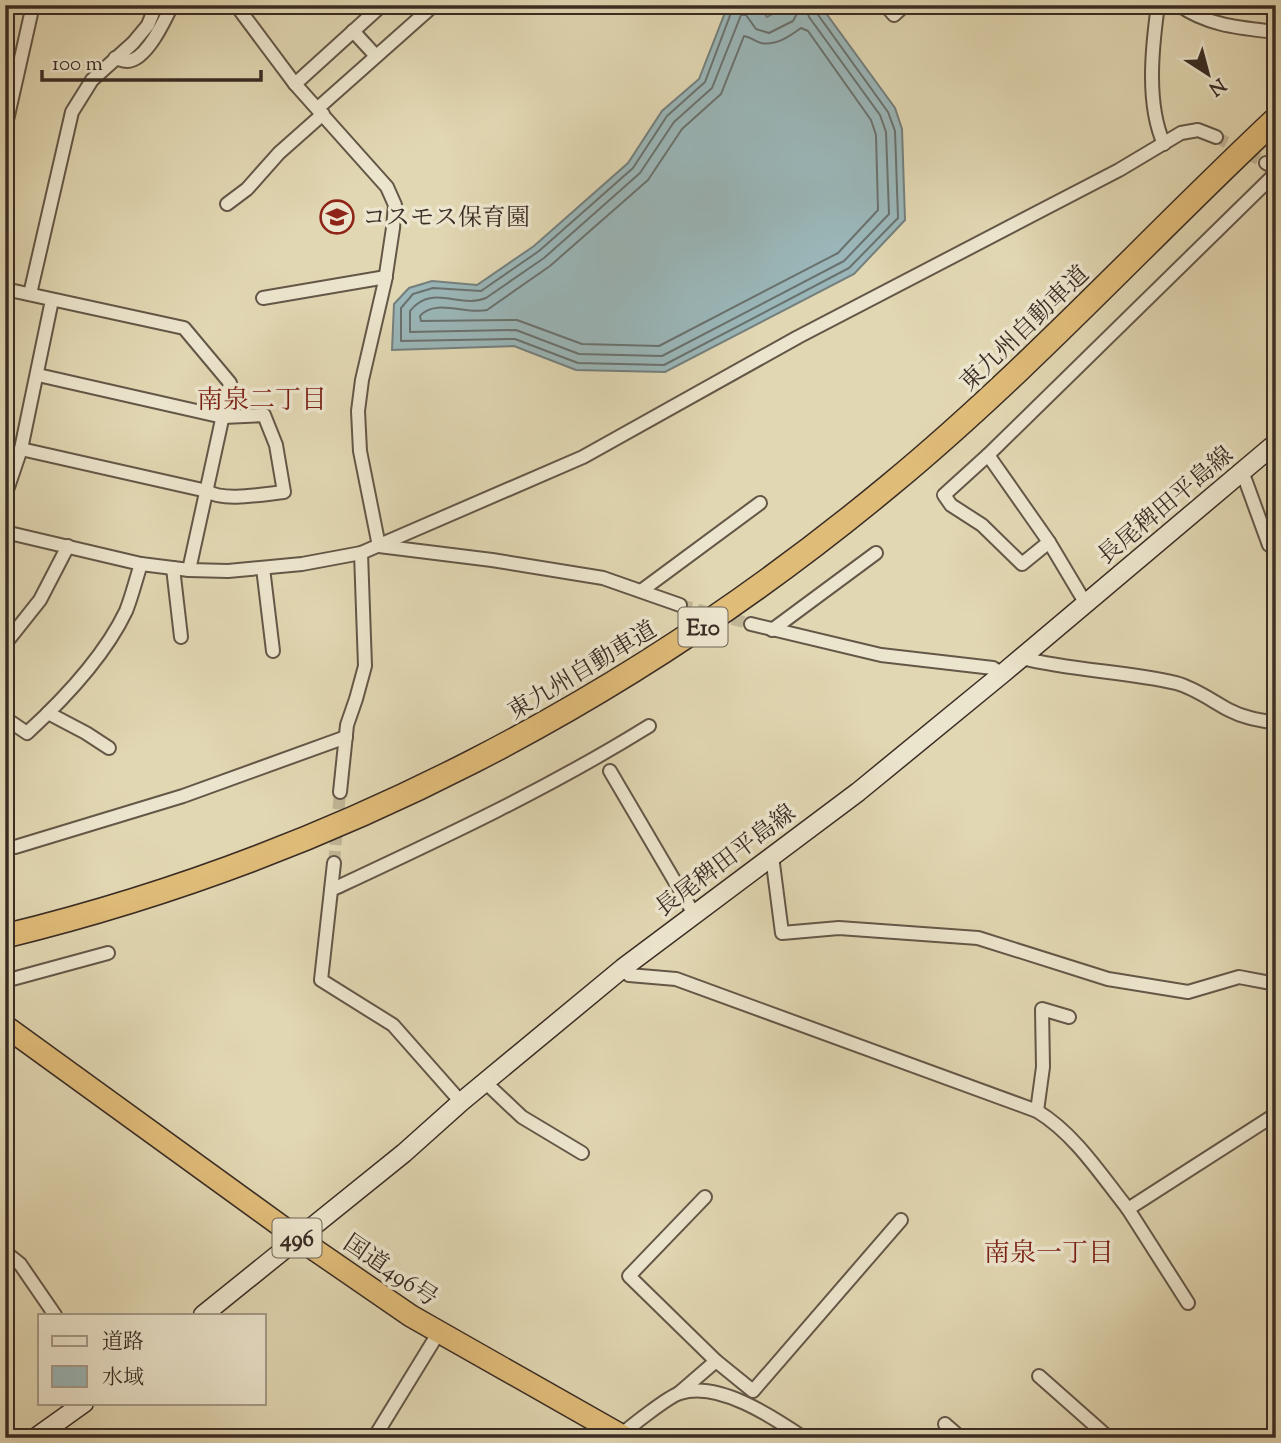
<svg xmlns="http://www.w3.org/2000/svg" width="1281" height="1443" font-family="'Sorts Mill Goudy','Noto Serif JP',serif">
  <style>
    .water { fill: #9ab6b8; stroke: #747f7d; stroke-width: 2 }
    .lines { fill: none; stroke-linecap: round; stroke-linejoin: round }
    .shore { stroke: #6a716e; stroke-width: 2 }
    .minor-tunnel { stroke: #c0b596; stroke-width: 12; stroke-dasharray: 12 6; stroke-linecap: butt }
    .minor-casing { stroke: #645748; stroke-width: 16 }
    .secondary-casing { stroke: #3a2c24; stroke-width: 21 }
    .trunk-casing { stroke: #3a2c24; stroke-width: 24 }
    .motorway-casing { stroke: #3a2c24; stroke-width: 26 }
    .minor { stroke: #ece5cd; stroke-width: 12 }
    .secondary { stroke: #ece5cd; stroke-width: 18 }
    .trunk { stroke: #e0bc79; stroke-width: 21 }
    .motorway { stroke: #e0bc79; stroke-width: 23 }
    .labels { text-anchor: middle; stroke-width: 7; stroke-linejoin: round; paint-order: stroke }
    .shield { fill: #ece5cd; stroke: #6f6457; stroke-width: 2 }
    .shield-label { font-size: 23px; font-weight: bold; fill: #3a2c24 }
    .poi-label { font-size: 24px; fill: #3a2c24; stroke: #ece5cd; text-anchor: start }
    .street-label { font-size: 24px; fill: #3a2c24; stroke: #ece5cd }
    .neighbourhood-label { font-size: 26px; fill: #7a1f14; stroke: #ece5cd }
  </style>
  <rect width="100%" height="100%" fill="#e1d7b2"/>
  <filter id="stains"><feTurbulence type="fractalNoise" baseFrequency=".00286" numOctaves="4"/><feColorMatrix values="0 0 0 0 .2 0 0 0 0 .09 0 0 0 0 .02 0 0 0 .5 -.17"/></filter>
  <radialGradient id="worn" r=".72"><stop offset=".6" stop-color="#630" stop-opacity="0"/><stop offset="1" stop-color="#630" stop-opacity=".3"/></radialGradient>
  <!-- water -->
  <path class="water" d="M728 5H758L767 17 789 5H820L895 108 902 129 905 220 854 274 665 372 576 370 514 346 392 350 394 304 409 288 432 281 477 285 534 246 628 163 662 111 699 79Z"/>
  <g class="lines">
    <!-- shore -->
    <g class="shore">
      <path d="M734 5 705 82 667 116 633 168 539 251 481 291 433 288 413 294 401 308V341L515 339 578 363 664 365 849 268 898 218 895 131 888 112 816 12 815 5"/>
      <path d="M800 8H806L809 17 880 115 886 132 889 214 844 261 662 356 579 354 516 330 410 332V311C432 283 460 309 486 298L544 258 640 173 674 122 712 88 741 15H746L756 29 769 33 793 21Z"/>
      <path d="M801 28 808 31 871 120 876 135 878 210 838 253 659 346 582 344 517 320 421 321 420 316C435 298 467 315 487 310L550 266 648 180 682 129 721 94 744 36C750 37 755 41 761 43 776 46 790 36 801 28Z"/>
    </g>
    <!-- minor-tunnel -->
    <g class="minor-tunnel">
      <path d="M1216 137 1266 163"/>
      <path d="M680 605 751 624"/>
      <path d="M334 863 340 792"/>
    </g>
    <defs>
      <g id="minor">
        <path d="M236 5 295 84 387 187 395 205 393 228 385 281 362 380 358 411 360 451 379 546"/>
        <path d="M885 5 894 15 905 5"/>
        <path d="M1003 5 1004 7 1008 5"/>
        <path d="M1158 5C1152 48 1146 104 1164 144"/>
        <path d="M1179 5C1208 26 1242 28 1276 32"/>
        <path d="M353 31 376 56"/>
        <path d="M115 58C119 59 123 61 127 61 146 61 165 20 172 5"/>
        <path d="M295 84 382 5"/>
        <path d="M318 108 434 5"/>
        <path d="M5 129 33 5"/>
        <path d="M1266 163 1276 168"/>
        <path d="M227 204 247 189 279 153 323 114"/>
        <path d="M5 289 184 328 230 383 189 570"/>
        <path d="M30 294 72 112 92 80 133 43 148 25 156 5"/>
        <path d="M263 298 386 277"/>
        <path d="M21 449 207 491C223 502 264 494 284 492L276 445 264 415 223 417 38 375"/>
        <path d="M988 455 944 495 951 505 982 525 1022 564 1049 542"/>
        <path d="M1242 471 1269 545"/>
        <path d="M5 496 21 449 52 300"/>
        <path d="M5 532 141 564 189 570 228 571 302 564 361 553 583 457 798 337 1119 170 1181 133 1198 130 1216 137"/>
        <path d="M379 546 492 560 603 578 680 605"/>
        <path d="M173 568 181 637"/>
        <path d="M263 568 273 651"/>
        <path d="M641 591 760 503"/>
        <path d="M1086 604 1049 542 988 455 1276 173"/>
        <path d="M751 624 881 655 993 668 1002 674"/>
        <path d="M772 630 876 553"/>
        <path d="M5 644 40 600 68 546"/>
        <path d="M1022 658C1073 671 1126 671 1176 683 1195 688 1212 701 1229 710 1244 718 1259 720 1276 723"/>
        <path d="M48 713 86 733 109 748"/>
        <path d="M5 718 27 733C63 700 105 655 126 611 132 596 136 579 141 564"/>
        <path d="M610 771 694 914"/>
        <path d="M340 792 347 725 356 699 365 666 361 553"/>
        <path d="M15 847 183 796 346 737"/>
        <path d="M772 856 782 933 839 928 978 938 1108 979 1188 992 1239 977 1276 984"/>
        <path d="M334 863 321 980 393 1025 461 1102"/>
        <path d="M331 890C440 839 546 790 649 726"/>
        <path d="M623 968 629 975 676 979 1037 1111C1075 1134 1101 1175 1128 1209L1276 1114"/>
        <path d="M5 981 108 953"/>
        <path d="M485 1082 522 1117 582 1153"/>
        <path d="M1037 1111 1043 1067 1042 1009 1069 1017"/>
        <path d="M705 1197 629 1276 716 1361"/>
        <path d="M1128 1209 1188 1303"/>
        <path d="M5 1252 20 1264 55 1315"/>
        <path d="M1039 1376 1109 1438"/>
        <path d="M679 1393 716 1361 753 1391 901 1220"/>
        <path d="M945 1424 961 1438"/>
        <path d="M619 1437C627 1429 669 1396 680 1393 719 1381 773 1417 804 1438"/>
        <path d="M374 1438 439 1332"/>
      </g>
      <g id="secondary">
        <path d="M203 1315 404 1153 461 1102 623 968 858 792 1002 674 1276 443"/>
        <path d="M35 1438 84 1403"/>
      </g>
      <path id="trunk" d="M5 1026 299 1239 411 1316 626 1438"/>
      <path id="motorway" d="M5 936C333 856 631 700 890 485 1027 372 1146 241 1276 119"/>
    </defs>
    <!-- minor casing -->
    <use href="#minor" class="minor-casing"/>
    <!-- secondary casing -->
    <use href="#secondary" class="secondary-casing"/>
    <!-- trunk casing -->
    <use href="#trunk" class="trunk-casing"/>
    <!-- motorway casing -->
    <use href="#motorway" class="motorway-casing"/>
    <!-- minor -->
    <use href="#minor" class="minor"/>
    <!-- secondary -->
    <use href="#secondary" class="secondary"/>
    <!-- trunk -->
    <use href="#trunk" class="trunk"/>
    <!-- motorway -->
    <use href="#motorway" class="motorway"/>
  </g>
  <!-- icons -->
  <defs>
    <symbol id="school-ring" viewBox="-11 -11 22 22"><circle r="9.5" fill="#ece5cd" stroke="#8f2418" stroke-width="1.5"/><path d="M0-5L7-2L0 1L-7-2ZM-4 1L0 2.5L4 1V4Q0 6-4 4Z" fill="#8f2418"/></symbol>
  </defs>
  <g fill-rule="evenodd">
    <use href="#school-ring" x="318" y="198" width="38" height="38"/>
  </g>
  <g class="labels">
    <!-- shield labels -->
    <g class="shield">
      <rect x="678.5" y="607.5" width="49" height="39" rx="5"/>
      <rect x="272.5" y="1218.5" width="49" height="39" rx="5"/>
    </g>
    <g class="shield-label">
      <text x="703" y="635">E10</text>
      <text x="297" y="1246">496</text>
    </g>
    <!-- poi labels -->
    <g class="poi-label">
      <text x="362" y="225">コスモス保育園</text>
    </g>
    <!-- street labels -->
    <g class="street-label">
      <text transform="translate(1024 328) rotate(-44)" y="8">東九州自動車道</text>
      <text transform="translate(1165 505) rotate(-40)" y="8">長尾稗田平島線</text>
      <text transform="translate(582 670) rotate(-31)" y="8">東九州自動車道</text>
      <text transform="translate(725 860) rotate(-37)" y="8">長尾稗田平島線</text>
      <text transform="translate(391 1270) rotate(34)" y="8">国道496号</text>
    </g>
    <!-- neighbourhood labels -->
    <g class="neighbourhood-label">
      <text x="262" y="408">南泉二丁目</text>
      <text x="1049" y="1261">南泉一丁目</text>
    </g>
  </g>
  <!-- margin -->
  <rect width="1281" height="1443" fill="none" stroke="#e1d7b2" stroke-width="28"/>
  <rect x="7" y="7" width="1267" height="1429" fill="none" stroke="#3a2c24" stroke-width="3.5"/>
  <rect x="14" y="14" width="1253" height="1415" fill="none" stroke="#3a2c24" stroke-width="2"/>
  <!-- legend -->
  <rect x="38" y="1314" width="228" height="91" fill="#ece5cd" stroke="#a59b89" stroke-width="2"/>
  <rect x="52" y="1336" width="35" height="10" fill="#ece5cd" stroke="#a59b89" stroke-width="2"/>
  <text x="102" y="1348" font-size="21" fill="#3a2c24">道路</text>
  <rect x="52" y="1366" width="35" height="21" fill="#9ab6b8" stroke="#a59b89" stroke-width="2"/>
  <text x="102" y="1384" font-size="21" fill="#3a2c24">水域</text>
  <!-- north arrow -->
  <g transform="translate(1208 74) rotate(144)" stroke="#ece5cd" stroke-width="5" paint-order="stroke">
  <path d="M0-5L12 26L0 18L-12 26Z" fill="#3a2c24"/>
  <text y="-10" font-size="19" font-weight="bold" text-anchor="middle" fill="#3a2c24">N</text>
  </g>
  <!-- scale -->
  <path d="M42 70v10h219v-10" fill="none" stroke="#3a2c24" stroke-width="3.5"/>
  <text x="52" y="70" font-size="21" fill="#3a2c24" stroke="#ece5cd" stroke-width="5" paint-order="stroke">100 m</text>
  <rect width="100%" height="100%" filter="url(#stains)"/>
  <rect width="100%" height="100%" fill="url(#worn)"/>
</svg>
